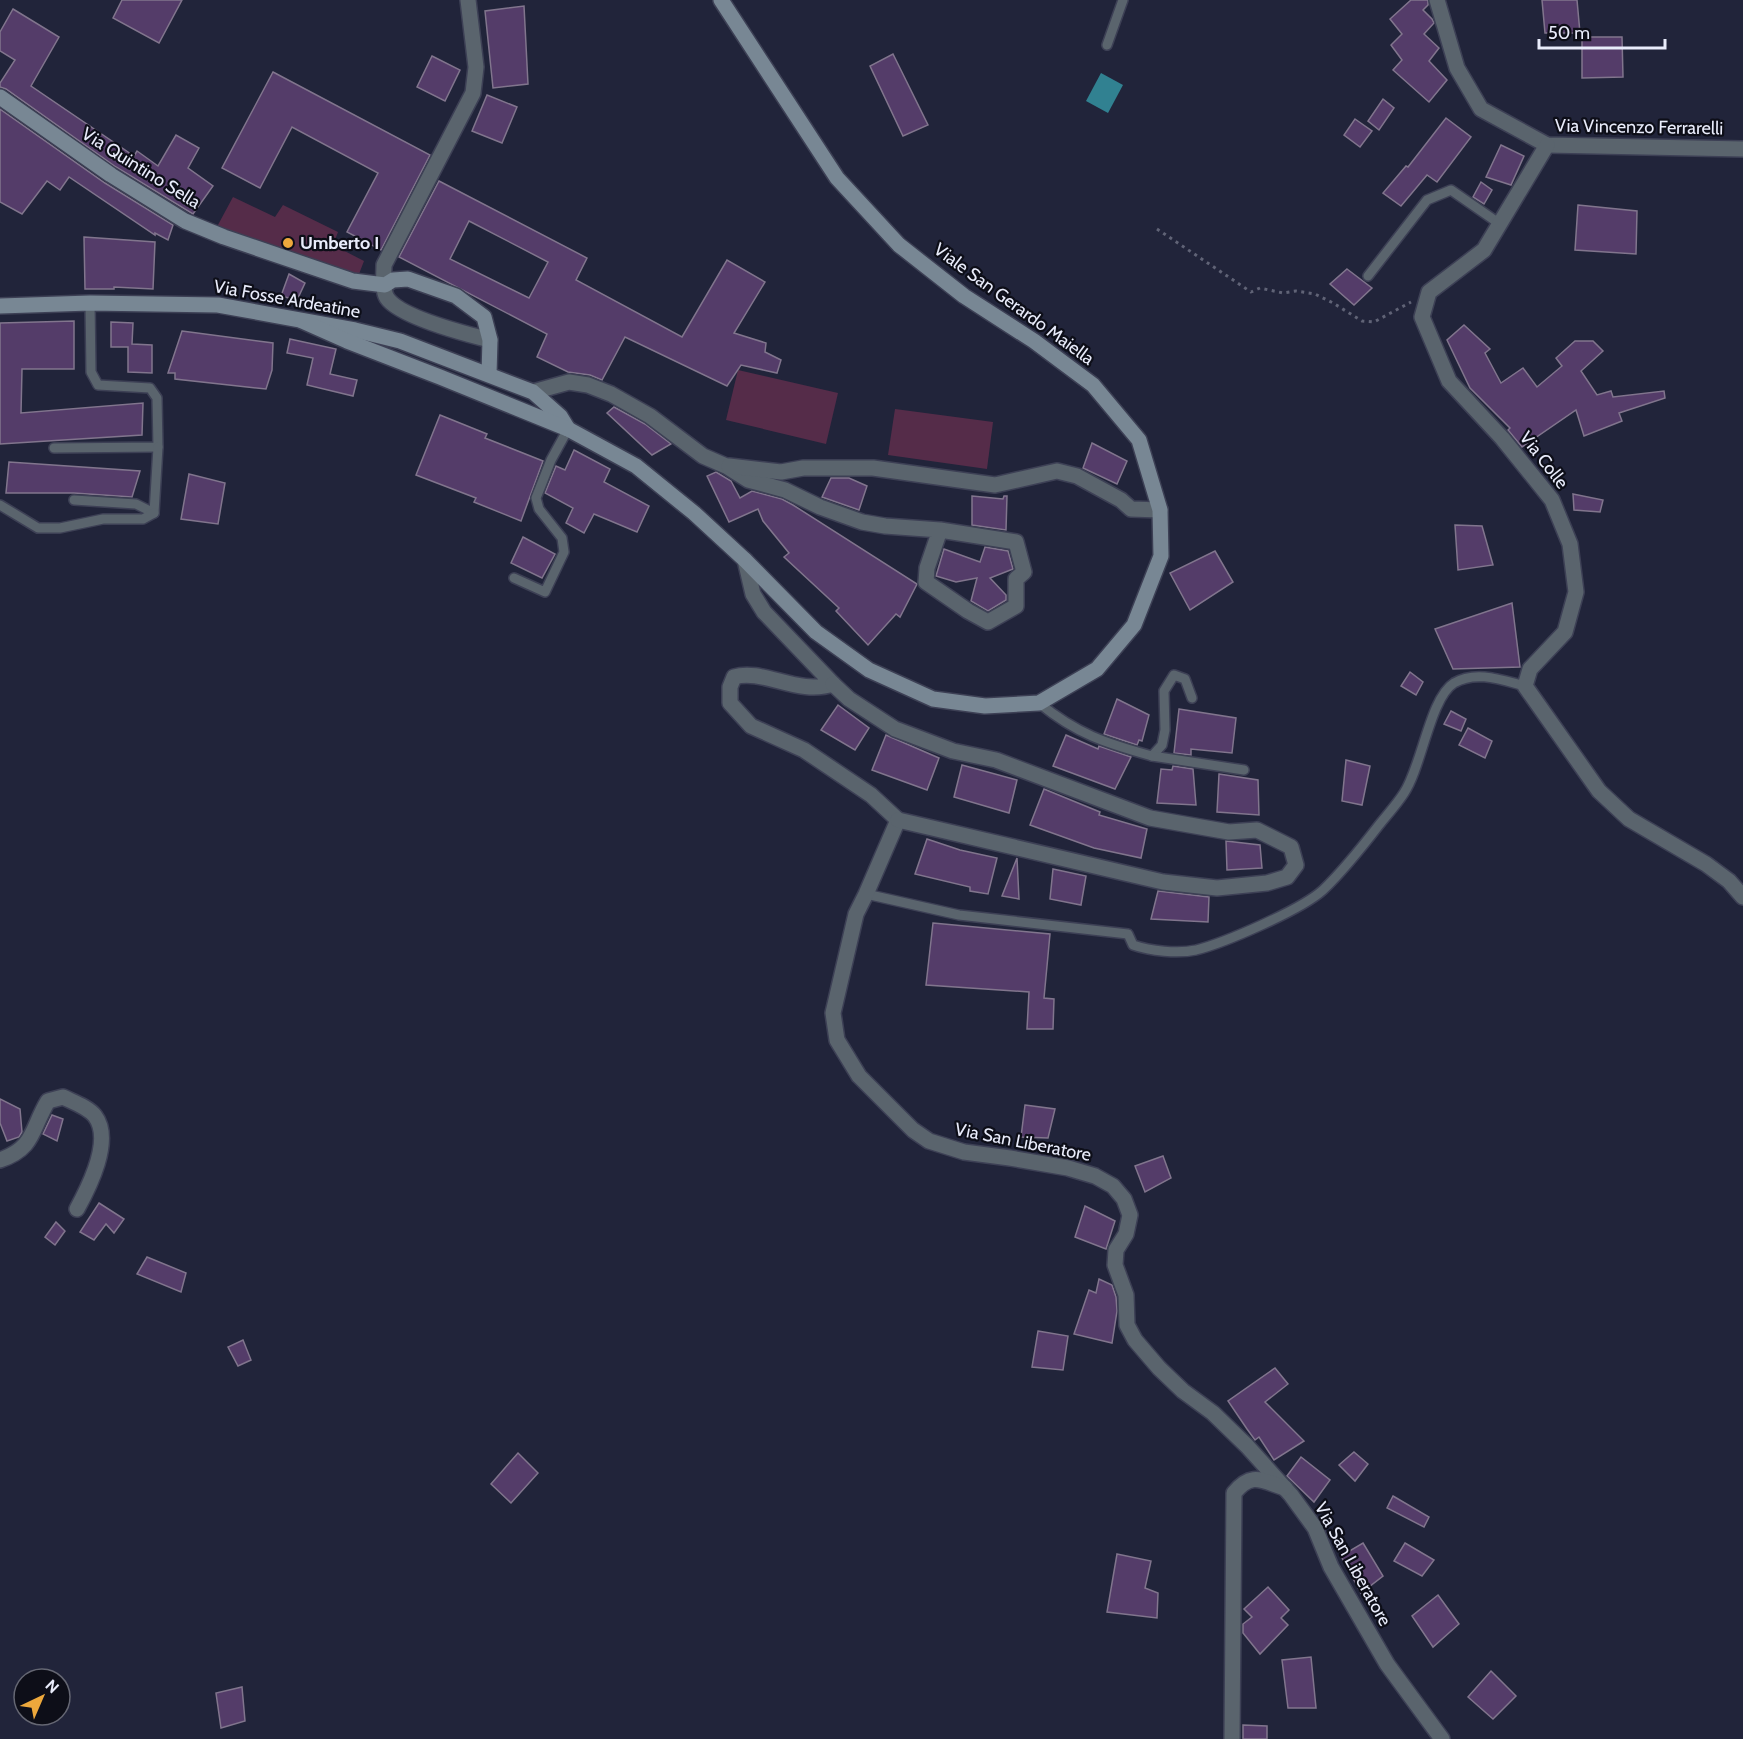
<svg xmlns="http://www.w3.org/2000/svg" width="1743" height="1739" font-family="Cabin,sans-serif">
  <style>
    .green { fill: #552c49 }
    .water { fill: #318191 }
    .building { fill: #543c69; stroke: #81758d; stroke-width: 1.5; fill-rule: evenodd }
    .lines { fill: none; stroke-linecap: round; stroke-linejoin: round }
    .lane-casing { stroke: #3d4055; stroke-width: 12 }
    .street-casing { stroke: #3d4055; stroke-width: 18 }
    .secondary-casing { stroke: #3d4055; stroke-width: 18 }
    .path { stroke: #606376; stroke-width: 3; stroke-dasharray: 3 4.5; stroke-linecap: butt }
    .lane { stroke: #5a646d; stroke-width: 9 }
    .street { stroke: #5a646d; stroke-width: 15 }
    .secondary { stroke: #788794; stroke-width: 15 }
    .poi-dot { fill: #eda83c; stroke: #0d0e18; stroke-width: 2 }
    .labels { text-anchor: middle; stroke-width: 4.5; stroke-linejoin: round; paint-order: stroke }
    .street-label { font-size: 18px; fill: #e9ecfb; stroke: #0d0e18 }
    .poi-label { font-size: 18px; font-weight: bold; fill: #e9ecfb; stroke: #0d0e18; text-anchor: start }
  </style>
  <rect width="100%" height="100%" fill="#21243a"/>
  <!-- green -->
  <g class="green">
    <path d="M233 197 275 217 283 205 338 232 333 245 364 261 359 274 342 272 212 236Z"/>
    <path d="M738 370 838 393 826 444 726 420Z"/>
    <path d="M895 409 993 422 987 469 888 455Z"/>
  </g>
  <!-- water -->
  <path class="water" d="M1101 73 1123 85 1108 113 1086 101Z"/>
  <!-- building -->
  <g class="building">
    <path d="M122 0H182L159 43 113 18Z"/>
    <path d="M1411 0H1428V5L1423 10 1432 19 1434 23 1424 34 1439 48 1429 61 1447 80 1429 102 1393 70 1402 60 1391 45 1402 34 1390 19Z"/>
    <path d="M1542 0H1577L1580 33H1545Z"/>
    <path d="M524 6 528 84 493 88 485 11Z"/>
    <path d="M13 9 59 37 31 86 134 156 137 151 158 166 176 135 199 148 188 168 213 186 193 214 116 167 6 89 0 87V83L15 60 0 51V32Z"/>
    <path d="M1582 37H1622L1623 77 1582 78Z"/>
    <path d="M893 54 928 125 903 136 870 66Z"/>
    <path d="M432 56 460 70 445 101 417 87Z"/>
    <path d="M273 72 430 155 381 250 347 232 378 173 292 127 260 188 222 168Z"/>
    <path d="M487 95 517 107 502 143 472 131Z"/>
    <path d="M1383 99 1394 108 1379 130 1368 121Z"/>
    <path d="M0 109 105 183 173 225 168 240 155 233V235L69 177 60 190 47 181 22 214 0 202Z"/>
    <path d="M1446 118 1471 137 1437 182 1427 175 1401 206 1383 193 1406 166 1408 167Z"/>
    <path d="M1355 119 1372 131 1360 147 1344 135Z"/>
    <path d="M1501 145 1524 156 1511 185 1486 177Z"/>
    <path d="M439 181 587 258 576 280 682 337 727 260 765 282 734 333 766 343 765 352 781 360 777 373 741 365 727 386 625 337 602 380 590 375 568 372 537 357 547 334 399 257ZM469 221 548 262 529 298 450 259Z"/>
    <path d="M1481 182 1492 190 1484 204 1473 197Z"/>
    <path d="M1578 205 1637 211 1636 254 1575 250Z"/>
    <path d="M84 237 155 242 153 289 114 287V289H85Z"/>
    <path d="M1347 269 1372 288 1354 305 1330 284Z"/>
    <path d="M289 274 305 283 297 300 281 296Z"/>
    <path d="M74 321V369H22L21 413 143 403 142 435 0 444V323Z"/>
    <path d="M111 322 133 323 132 344 152 345V373L128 372V347H111Z"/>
    <path d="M1464 325 1490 349 1485 353 1501 383 1523 368 1537 387 1562 366 1556 358 1575 341H1593L1603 351 1581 371 1597 395 1611 391 1613 397 1664 391 1665 398 1619 413 1622 421 1584 436 1576 410 1522 447 1508 430 1510 428 1470 388 1447 340Z"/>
    <path d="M182 331 273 343 272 370 266 389 175 379V373H168Z"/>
    <path d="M290 339 336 349 330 374 357 380 353 396 307 385 313 358 287 353Z"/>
    <path d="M614 407 645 424 671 444 652 455 607 413Z"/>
    <path d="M440 415 487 434 485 438 543 461 521 521 474 502 476 498 416 475Z"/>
    <path d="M1092 443 1127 461 1117 484 1083 468Z"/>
    <path d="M574 450 610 469 604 482 649 506 637 532 594 514 584 533 566 523 573 508 545 493 556 466 565 470Z"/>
    <path d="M9 462 140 471 132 497 74 493H6Z"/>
    <path d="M716 472 731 481 740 498 752 491 782 499 793 505 917 584 900 617 896 614 868 645 836 611 839 608 784 557 789 553 763 521 758 509 729 522 707 476Z"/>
    <path d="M189 474 225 483 218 524 181 519Z"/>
    <path d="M831 478H849L867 486 859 510 822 497Z"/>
    <path d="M1573 494 1603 500 1600 512 1574 510Z"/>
    <path d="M972 496 1003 499 1004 496H1007L1006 530 972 525Z"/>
    <path d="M1455 525 1482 526 1493 565 1458 570Z"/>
    <path d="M523 537 555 554 542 578 511 563Z"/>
    <path d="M985 547 1008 551 1013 569 990 578 1006 595V600L988 611 971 601 977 578 956 582 936 576 944 549 980 562Z"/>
    <path d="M1215 551 1233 582 1190 610 1170 573Z"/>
    <path d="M1512 603 1520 667 1453 669 1435 629Z"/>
    <path d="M1410 672 1423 682 1416 695 1401 686Z"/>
    <path d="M1117 699 1149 715 1142 741 1139 740 1137 745 1104 734Z"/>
    <path d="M838 705 869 728 855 750 821 730Z"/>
    <path d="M1179 709 1236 718 1232 753 1191 749V755L1174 753Z"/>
    <path d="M1451 711 1466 719 1461 731 1444 724Z"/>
    <path d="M1468 728 1492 741 1485 758 1459 745Z"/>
    <path d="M886 735 939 758 927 790 872 770Z"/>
    <path d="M1066 735 1098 749 1099 746 1131 757 1115 789 1053 766Z"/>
    <path d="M1346 760 1370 766 1362 805 1342 801Z"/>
    <path d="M962 765 1017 780 1009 813 954 797Z"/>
    <path d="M1173 766 1193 769 1196 805 1157 803 1161 769 1172 770Z"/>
    <path d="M1219 774 1258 780 1259 815 1217 812Z"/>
    <path d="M1044 789 1100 812 1099 815 1147 829 1141 858 1094 848 1030 825Z"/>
    <path d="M927 839 960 850 997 858 988 894 970 891V887L915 874Z"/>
    <path d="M1226 841 1260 845 1262 868 1227 870Z"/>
    <path d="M1017 858 1019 899 1002 896Z"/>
    <path d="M1053 869 1086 876 1081 905 1050 899Z"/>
    <path d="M1158 891 1209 897 1208 922 1151 919Z"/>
    <path d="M933 923 1050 934 1044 998 1054 999 1053 1029H1027L1029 992 926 985Z"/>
    <path d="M0 1099 20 1109 22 1132 19 1137 7 1141 0 1123Z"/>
    <path d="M1025 1105 1055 1109 1048 1138 1021 1137Z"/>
    <path d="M52 1115 63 1119 57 1141 43 1134Z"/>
    <path d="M1163 1156 1171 1178 1145 1192 1135 1166Z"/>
    <path d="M99 1203 124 1219 114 1233 106 1224 94 1240 80 1232Z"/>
    <path d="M1085 1206 1115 1221 1106 1249 1075 1237Z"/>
    <path d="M56 1222 65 1231 55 1245 45 1237Z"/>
    <path d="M147 1257 186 1273 181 1292 137 1274Z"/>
    <path d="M1099 1279 1112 1285 1116 1297 1117 1311 1112 1343 1074 1334 1089 1290 1096 1293Z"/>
    <path d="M1038 1331 1068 1336 1063 1370 1032 1367Z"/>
    <path d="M243 1340 251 1360 238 1366 228 1347Z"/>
    <path d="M1275 1368 1288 1384 1265 1402 1304 1441 1274 1460 1259 1437 1255 1440 1247 1429 1228 1401Z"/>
    <path d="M1354 1452 1368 1464 1355 1481 1339 1465Z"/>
    <path d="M518 1453 538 1473 511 1503 491 1484Z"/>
    <path d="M1301 1457 1330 1480 1314 1502 1287 1476Z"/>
    <path d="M1393 1496 1429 1517 1424 1527 1387 1508Z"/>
    <path d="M1363 1543 1383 1576 1361 1593 1341 1556Z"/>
    <path d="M1405 1543 1434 1560 1422 1576 1394 1561Z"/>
    <path d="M1117 1554 1151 1561 1145 1588 1158 1593 1157 1618 1107 1612Z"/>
    <path d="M1268 1587 1289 1610 1281 1618 1288 1625 1260 1654 1243 1633V1624L1252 1617 1244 1609Z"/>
    <path d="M1438 1595 1459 1624 1433 1647 1412 1616Z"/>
    <path d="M1311 1657 1316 1708H1288L1282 1660Z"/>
    <path d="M1491 1671 1516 1696 1493 1719 1468 1697Z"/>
    <path d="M242 1687 245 1721 221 1728 216 1693Z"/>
    <path d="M1243 1725 1267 1726V1739H1243Z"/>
  </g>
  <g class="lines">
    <defs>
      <g id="lane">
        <path d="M1107 45 1123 0"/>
        <path d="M1368 276 1427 200 1451 190 1500 224"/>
        <path d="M54 448 158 447 157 398 150 388 98 385 91 372 90 303"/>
        <path d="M74 500 136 504 154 513 158 447"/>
        <path d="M0 505 38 528H60L103 519H143L154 513"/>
        <path d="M514 578 545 592 564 552 562 538 539 509 536 498 551 460 568 429"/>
        <path d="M1039 703C1077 734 1105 743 1152 756L1162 745 1165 730 1164 691 1174 675 1185 679 1192 698"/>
        <path d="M1152 756 1244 770"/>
        <path d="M866 894 959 915 1128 934 1133 945C1150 951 1178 954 1196 950 1224 943 1301 910 1323 890 1343 871 1362 847 1379 825 1387 815 1397 804 1404 793 1422 766 1430 698 1454 683 1476 670 1502 680 1525 686"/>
      </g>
      <g id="street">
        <path d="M468 0 476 67 473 93 384 265C384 274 382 290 387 298 400 317 466 334 490 340"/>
        <path d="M1437 0 1457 68 1481 109 1547 145 1743 149"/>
        <path d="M1547 145 1484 250 1429 292 1422 317 1449 381 1502 438 1552 500 1570 544 1576 592 1565 632 1530 669 1525 686 1599 791 1629 819 1706 864 1729 881 1743 897"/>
        <path d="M533 392 569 382 588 385 611 394 650 416 703 456 726 466 748 480 785 490 820 507 862 522 885 526 940 530 1016 542 1024 572 1016 579V606L988 622 968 611 926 582 927 568 940 530"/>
        <path d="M729 466 781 472 803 468H873L995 485 1057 471 1077 476 1121 500 1131 509 1160 510"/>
        <path d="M745 560 753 594 764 612 833 684C798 696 763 668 734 677L730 687V703L751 726 804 750 871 795 898 820 866 894 856 914 833 1013 837 1040 859 1076 913 1130 929 1141 964 1152 1010 1158 1068 1168 1095 1176 1113 1186 1124 1199 1130 1215 1126 1234 1116 1250 1115 1265 1126 1295 1127 1325 1135 1340 1159 1368 1183 1391 1213 1413 1247 1446 1291 1495 1315 1528 1331 1567 1387 1664 1442 1739"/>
        <path d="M833 684 849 699 895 729 953 751 996 760 1150 818 1229 832 1257 830 1291 847 1296 865 1287 877 1267 883 1217 888 1163 882 898 820"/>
        <path d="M0 1160C35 1148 31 1129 48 1101L63 1097C73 1102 88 1107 95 1116 113 1140 89 1187 77 1209"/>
        <path d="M1232 1739 1234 1493C1252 1471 1262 1481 1285 1488"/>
      </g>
      <g id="secondary">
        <path d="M0 97 111 175 185 221 224 237 353 281 385 285 393 280 408 279 456 296 484 317 490 340 489 374"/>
        <path d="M0 306 90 303 218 305 355 330 400 341 533 392 560 416 568 429"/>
        <path d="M302 321 347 341 440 377 568 429 636 466 694 513 745 560 816 632 869 670 933 699 985 706 1039 703 1097 669 1134 625 1161 556 1160 510 1139 440 1093 385 1034 341 964 296 899 245 837 178 721 0"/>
      </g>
    </defs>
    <!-- lane casing -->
    <use href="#lane" class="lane-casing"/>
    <!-- street casing -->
    <use href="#street" class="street-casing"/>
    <!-- secondary casing -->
    <use href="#secondary" class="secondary-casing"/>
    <!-- path -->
    <path class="path" d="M1157 229 1251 292 1260 288 1283 293 1296 291 1315 294 1333 303 1362 321 1374 322 1411 302"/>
    <!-- lane -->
    <use href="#lane" class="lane"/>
    <!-- street -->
    <use href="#street" class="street"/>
    <!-- secondary -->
    <use href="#secondary" class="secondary"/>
  </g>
  <!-- markers -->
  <circle class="poi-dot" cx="288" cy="243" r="6"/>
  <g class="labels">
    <!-- street labels -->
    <g class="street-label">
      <text transform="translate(1639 127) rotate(1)" y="6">Via Vincenzo Ferrarelli</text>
      <text transform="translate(141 168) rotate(32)" y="6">Via Quintino Sella</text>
      <text transform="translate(287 299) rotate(10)" y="6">Via Fosse Ardeatine</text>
      <text transform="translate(1014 304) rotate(36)" y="6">Viale San Gerardo Maiella</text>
      <text transform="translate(1544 460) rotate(52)" y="6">Via Colle</text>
      <text transform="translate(1023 1142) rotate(11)" y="6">Via San Liberatore</text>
      <text transform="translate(1353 1564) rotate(61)" y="6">Via San Liberatore</text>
    </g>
    <!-- poi labels -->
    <g class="poi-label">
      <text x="300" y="249">Umberto I</text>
    </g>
  </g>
  <!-- north arrow -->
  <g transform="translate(42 1697) rotate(44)"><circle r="28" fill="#0d0e18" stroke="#656773" stroke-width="1.5"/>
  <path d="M0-4.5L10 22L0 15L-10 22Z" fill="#eda83c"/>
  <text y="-9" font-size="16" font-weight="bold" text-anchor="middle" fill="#e9ecfb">N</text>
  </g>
  <!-- scale -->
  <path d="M1539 39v9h126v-9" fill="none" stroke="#e9ecfb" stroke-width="3"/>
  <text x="1548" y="39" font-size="18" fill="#e9ecfb" stroke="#0d0e18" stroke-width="4.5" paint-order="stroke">50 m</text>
</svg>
